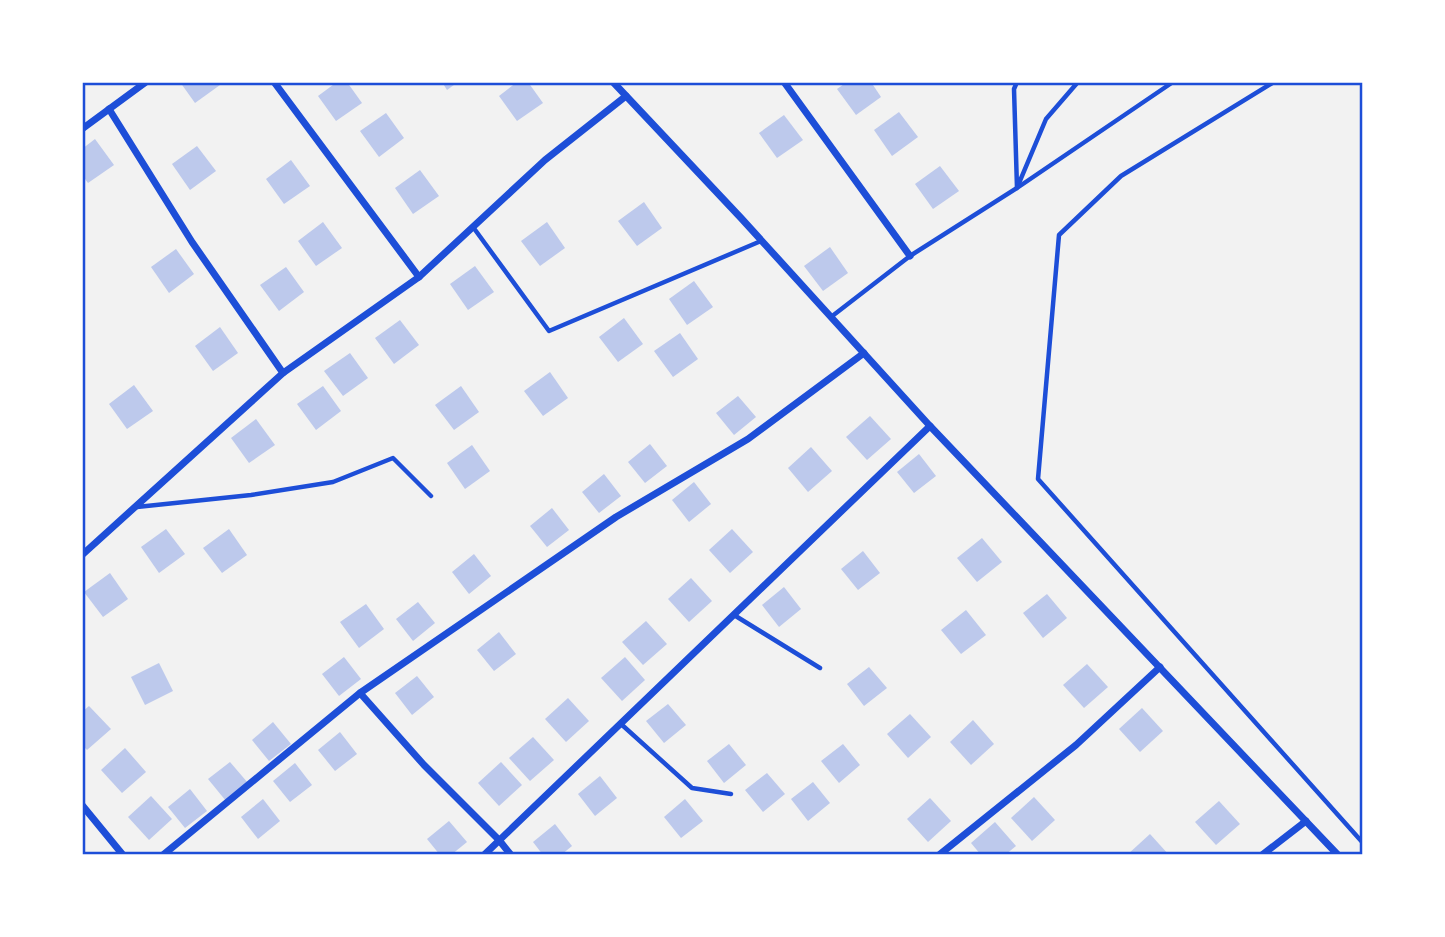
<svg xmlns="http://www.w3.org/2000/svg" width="1445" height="937" font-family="'PT Sans Narrow',sans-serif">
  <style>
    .building { fill: #bdc9ec }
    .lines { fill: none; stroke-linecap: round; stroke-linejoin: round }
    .service { stroke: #1d4ed8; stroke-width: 4.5 }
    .minor { stroke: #1d4ed8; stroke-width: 7 }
    .neatline { fill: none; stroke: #1d4ed8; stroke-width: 2.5 }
  </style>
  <rect width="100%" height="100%" fill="#f2f2f2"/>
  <!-- building -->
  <g class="building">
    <path d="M180 82H219L220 85 195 103Z"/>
    <path d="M337 82H347L362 103 336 121 318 96Z"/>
    <path d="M442 82H458L447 90Z"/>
    <path d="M517 82H528L543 103 517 121 499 96Z"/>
    <path d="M847 82H871L881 97 856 115 837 89Z"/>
    <path d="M899 112 918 137 892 156 874 130Z"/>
    <path d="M386 113 404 138 379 157 360 131Z"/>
    <path d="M784 115 803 140 777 158 759 133Z"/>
    <path d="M95 139 114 165 88 183 82 175V149Z"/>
    <path d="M197 146 216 171 190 190 172 164Z"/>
    <path d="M291 160 310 186 284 204 266 179Z"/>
    <path d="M940 166 959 191 933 209 915 184Z"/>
    <path d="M420 170 439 196 413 214 395 188Z"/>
    <path d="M644 202 662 228 637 246 618 221Z"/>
    <path d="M323 222 342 248 316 266 298 241Z"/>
    <path d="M547 222 565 248 540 266 521 241Z"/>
    <path d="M830 247 848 273 823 291 804 266Z"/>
    <path d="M176 249 194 274 169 293 151 267Z"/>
    <path d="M475 266 494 292 468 310 450 284Z"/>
    <path d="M286 267 304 292 279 311 260 285Z"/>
    <path d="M694 281 713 307 687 325 669 299Z"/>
    <path d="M624 318 643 344 618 362 599 337Z"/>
    <path d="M400 320 419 345 394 364 375 338Z"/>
    <path d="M220 327 238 353 213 371 195 346Z"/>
    <path d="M680 333 698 359 673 377 654 351Z"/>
    <path d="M350 353 368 378 343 396 324 371Z"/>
    <path d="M550 372 568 398 543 416 524 391Z"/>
    <path d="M134 385 153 411 127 429 109 404Z"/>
    <path d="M323 386 341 411 316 430 297 404Z"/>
    <path d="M461 386 479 412 454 430 435 405Z"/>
    <path d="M738 396 756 417 734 435 716 413Z"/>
    <path d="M870 416 891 439 867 460 846 437Z"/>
    <path d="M256 419 275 445 249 463 231 438Z"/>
    <path d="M650 444 667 466 645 483 628 462Z"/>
    <path d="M472 445 490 471 465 489 447 463Z"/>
    <path d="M811 447 832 471 808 492 788 468Z"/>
    <path d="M919 454 936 476 914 493 897 472Z"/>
    <path d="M604 474 621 496 599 513 582 492Z"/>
    <path d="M694 482 711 504 689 522 672 500Z"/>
    <path d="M552 508 569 530 547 547 530 526Z"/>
    <path d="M166 529 185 554 159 573 141 547Z"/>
    <path d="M229 529 247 555 222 573 203 548Z"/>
    <path d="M732 529 753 552 730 573 709 550Z"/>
    <path d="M982 538 1002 562 977 582 957 558Z"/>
    <path d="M863 551 880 573 858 590 841 569Z"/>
    <path d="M474 554 491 576 469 594 452 572Z"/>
    <path d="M110 573 128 599 103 617 84 592Z"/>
    <path d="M691 578 712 601 689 622 668 599Z"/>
    <path d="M784 587 801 609 779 627 762 605Z"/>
    <path d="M1047 594 1067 618 1043 638 1023 613Z"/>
    <path d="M418 602 435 623 413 641 396 619Z"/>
    <path d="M366 604 384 629 359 648 340 622Z"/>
    <path d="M966 610 986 635 961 654 941 630Z"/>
    <path d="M646 621 667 644 643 665 622 642Z"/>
    <path d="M499 632 516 654 494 671 477 650Z"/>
    <path d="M344 657 361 679 339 696 322 674Z"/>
    <path d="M625 657 645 680 622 701 601 678Z"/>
    <path d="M159 663 173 691 145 705 131 677Z"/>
    <path d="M1087 664 1108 687 1084 708 1063 685Z"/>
    <path d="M869 667 887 688 864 706 847 684Z"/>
    <path d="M417 676 434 697 412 715 395 693Z"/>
    <path d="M568 698 589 721 566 742 545 719Z"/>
    <path d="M668 704 686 725 664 743 646 721Z"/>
    <path d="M89 706 111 729 87 750 82 745V712Z"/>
    <path d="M1142 708 1163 731 1140 752 1119 729Z"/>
    <path d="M910 714 931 737 908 758 887 734Z"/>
    <path d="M973 720 994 744 971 765 950 742Z"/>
    <path d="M273 722 291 744 269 761 252 740Z"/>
    <path d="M340 732 357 754 335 771 318 750Z"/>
    <path d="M533 737 554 760 530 781 509 758Z"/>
    <path d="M729 744 746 765 724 783 707 761Z"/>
    <path d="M843 744 860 765 839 783 821 761Z"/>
    <path d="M125 748 146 772 122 793 101 770Z"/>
    <path d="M230 762 248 783 226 801 208 779Z"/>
    <path d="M501 762 522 785 499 806 478 783Z"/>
    <path d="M295 763 312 785 290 802 273 781Z"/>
    <path d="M767 773 785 794 763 812 745 790Z"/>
    <path d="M600 776 617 798 595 816 578 794Z"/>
    <path d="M813 782 830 803 808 821 791 799Z"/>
    <path d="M190 789 207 811 185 828 168 807Z"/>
    <path d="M151 796 172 819 149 840 128 817Z"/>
    <path d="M1034 797 1055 820 1032 841 1011 818Z"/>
    <path d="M930 798 951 821 928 842 907 819Z"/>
    <path d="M263 799 280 821 258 839 241 817Z"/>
    <path d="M685 799 703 821 681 838 664 817Z"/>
    <path d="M1219 801 1240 824 1216 845 1195 822Z"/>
    <path d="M449 821 467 842 451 855H440L427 839Z"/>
    <path d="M995 822 1016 846 1005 855H981L971 843Z"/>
    <path d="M555 824 572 846 561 855H543L533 842Z"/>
    <path d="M1150 834 1169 855H1127Z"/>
  </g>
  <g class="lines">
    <!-- service -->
    <g class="service">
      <path d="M1017 82 1014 89 1017 188 1046 119 1078 82"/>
      <path d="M1274 82 1121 176 1059 235 1038 479 1363 843"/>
      <path d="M473 227 549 331 761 241"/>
      <path d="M831 317 910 256 1017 188 1173 82"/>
      <path d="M137 507 251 495 333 482 393 458 431 496"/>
      <path d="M734 615 820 668"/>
      <path d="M621 724 692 788 731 794"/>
    </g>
    <!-- minor -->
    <g class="minor">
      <path d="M274 82 419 277"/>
      <path d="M613 82 741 218 930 426 1338 855"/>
      <path d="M784 82 910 256"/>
      <path d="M109 109 192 242 283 373"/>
      <path d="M82 129 146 82"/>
      <path d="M82 555 283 373 419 277 545 160 626 96"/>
      <path d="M360 693 424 765 499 840 511 855"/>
      <path d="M82 805 123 855"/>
      <path d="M163 855 360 693 616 517 748 439 864 353"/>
      <path d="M484 855 930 426"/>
      <path d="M939 855 1076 745 1160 667"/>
      <path d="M1262 855 1306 821"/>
    </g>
  </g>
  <!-- border -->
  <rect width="1445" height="937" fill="none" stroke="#ffffff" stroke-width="168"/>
  <rect x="84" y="84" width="1277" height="769" class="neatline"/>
</svg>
